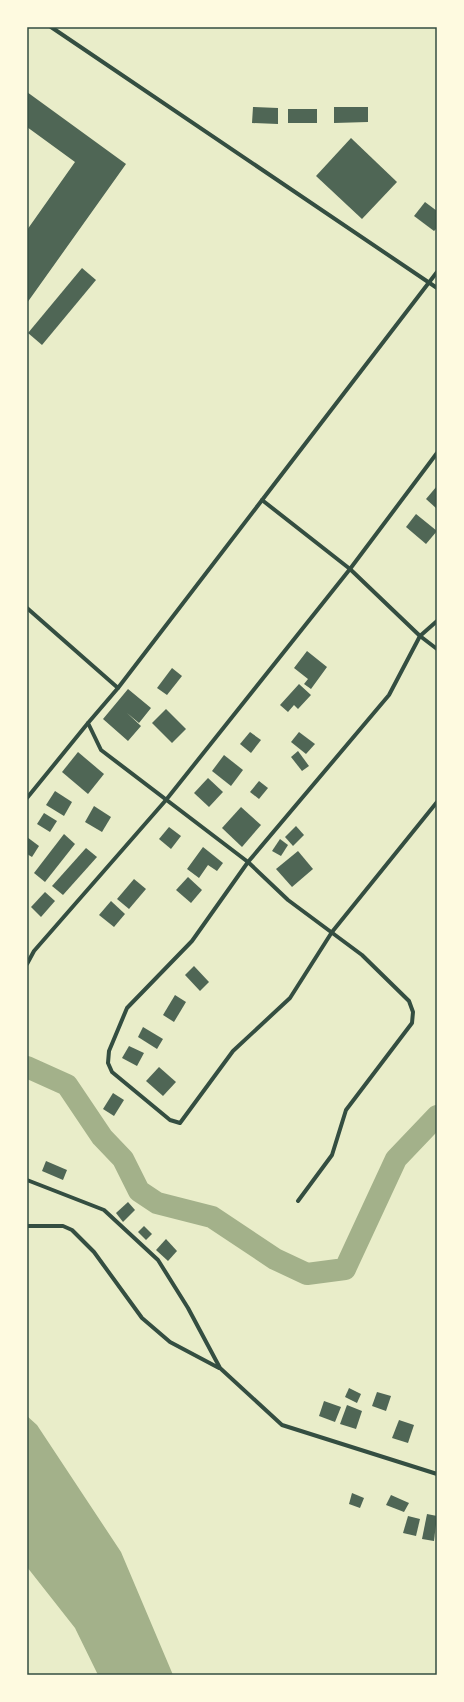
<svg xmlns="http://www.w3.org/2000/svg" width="464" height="1702" font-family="'Source Sans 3',sans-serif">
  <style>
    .water { fill: #a3b18a }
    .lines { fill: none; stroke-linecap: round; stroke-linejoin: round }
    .river { stroke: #a3b18a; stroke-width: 22 }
    .building { fill: #4f6655 }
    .minor { stroke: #344e41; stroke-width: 4 }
    .neatline { fill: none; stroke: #344e41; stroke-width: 1.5 }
  </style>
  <rect width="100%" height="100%" fill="#e9edc9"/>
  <!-- water -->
  <path class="water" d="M27 1416 37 1425 121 1552 173 1675H98L75 1628 27 1567Z"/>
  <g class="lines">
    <!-- river -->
    <path class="river" d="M27 1067 67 1085 102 1137 123 1159 139 1191 157 1203 212 1217 275 1259 307 1274 345 1269 396 1159 437 1116"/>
  </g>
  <!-- building -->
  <g class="building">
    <path d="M27 92 126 164 27 303V230L75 162 27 127Z"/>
    <path d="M253 107 278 108V124L252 123Z"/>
    <path d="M334 107H368V122L334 123Z"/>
    <rect x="288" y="109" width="29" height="14"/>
    <path d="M351 138 397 182 362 219 316 176Z"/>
    <path d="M425 202 437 211V228L434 231 414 216Z"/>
    <path d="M82 268 96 280 42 345 28 333Z"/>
    <path d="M437 486V509L426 499Z"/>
    <path d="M416 514 437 531 426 544 406 527Z"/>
    <path d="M307 651 327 667 311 689 304 684 308 679 294 668Z"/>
    <path d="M172 668 182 676 167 695 157 688Z"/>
    <path d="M299 684 311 695 298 709 294 705 288 712 280 705Z"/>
    <path d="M128 689 151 708 139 723 127 713 141 726 128 741 103 719Z"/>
    <path d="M166 709 186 729 172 743 152 723Z"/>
    <path d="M250 732 261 740 251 753 240 744Z"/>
    <path d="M299 732 315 744 306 754 291 742Z"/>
    <path d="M298 751 309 766 302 771 291 757Z"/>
    <path d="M78 752 104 774 88 794 62 772Z"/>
    <path d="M224 755 243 770 231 786 212 771Z"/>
    <path d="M208 778 223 792 209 807 194 793Z"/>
    <path d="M259 781 268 788 259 799 250 792Z"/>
    <path d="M55 791 72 802 64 816 46 805Z"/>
    <path d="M94 806 111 817 102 832 85 822Z"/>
    <path d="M241 807 261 825 242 847 222 828Z"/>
    <path d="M44 813 57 821 50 832 37 824Z"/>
    <path d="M296 826 304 835 293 846 285 837Z"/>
    <path d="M169 827 181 836 171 849 159 839Z"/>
    <path d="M64 834 75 844 45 882 34 873Z"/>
    <path d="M27 837 39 846 32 857 27 854Z"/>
    <path d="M280 839 288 845 281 856 272 851Z"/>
    <path d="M203 847 223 863 217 871 208 865 199 878 187 869Z"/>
    <path d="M86 848 97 857 63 895 52 886Z"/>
    <path d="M298 851 313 869 292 887 276 869Z"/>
    <path d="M188 877 202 890 191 903 176 890Z"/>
    <path d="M134 879 146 889 129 909 117 899Z"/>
    <path d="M45 892 55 901 41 917 31 907Z"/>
    <path d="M111 901 125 914 114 927 99 915Z"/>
    <path d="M194 966 209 982 200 991 185 975Z"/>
    <path d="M175 995 186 1002 174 1022 163 1015Z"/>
    <path d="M143 1027 163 1039 157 1049 138 1037Z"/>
    <path d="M129 1046 144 1053 137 1066 122 1058Z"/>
    <path d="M159 1067 176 1082 163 1096 146 1081Z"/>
    <path d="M113 1093 124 1100 114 1116 103 1109Z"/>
    <path d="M46 1161 67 1170 63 1180 42 1171Z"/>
    <path d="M128 1202 135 1210 123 1222 116 1213Z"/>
    <path d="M144 1226 152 1234 146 1240 138 1232Z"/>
    <path d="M166 1239 177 1251 168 1261 156 1250Z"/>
    <path d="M349 1388 361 1394 357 1403 345 1397Z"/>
    <path d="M377 1392 391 1396 386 1411 372 1406Z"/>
    <path d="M324 1401 341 1407 335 1422 319 1416Z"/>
    <path d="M347 1405 362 1411 356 1429 340 1424Z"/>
    <path d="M399 1420 414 1425 408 1443 392 1438Z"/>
    <path d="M352 1493 364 1498 360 1508 349 1504Z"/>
    <path d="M391 1495 409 1503 404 1512 386 1505Z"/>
    <path d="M427 1514 437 1516 434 1541 422 1539Z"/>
    <path d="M408 1516 420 1519 416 1536 403 1533Z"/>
  </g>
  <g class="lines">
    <!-- minor -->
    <g class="minor">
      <path d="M51 27 437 288"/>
      <path d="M262 500 350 569 420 636 437 649"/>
      <path d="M27 608 118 688"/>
      <path d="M437 621 420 636 389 695 248 862 192 941 127 1008 109 1051 108 1063 112 1072 170 1120 180 1123 233 1051 290 998 332 932 437 802"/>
      <path d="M27 798 88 723"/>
      <path d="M27 964 34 951 166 800 350 569 437 453"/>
      <path d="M27 1180 104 1210 158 1260 188 1308 220 1368 282 1425 437 1474"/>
      <path d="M298 1201 332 1155 346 1110 412 1023 413 1012 409 1001 362 955 288 900 248 862 101 750 88 723 118 688 437 272"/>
      <path d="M27 1226H63L72 1230 94 1252 142 1318 170 1342 219 1368"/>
    </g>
  </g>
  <!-- border -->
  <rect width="464" height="1702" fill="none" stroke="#fefae0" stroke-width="56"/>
  <rect x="28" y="28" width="408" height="1646" class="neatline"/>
</svg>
